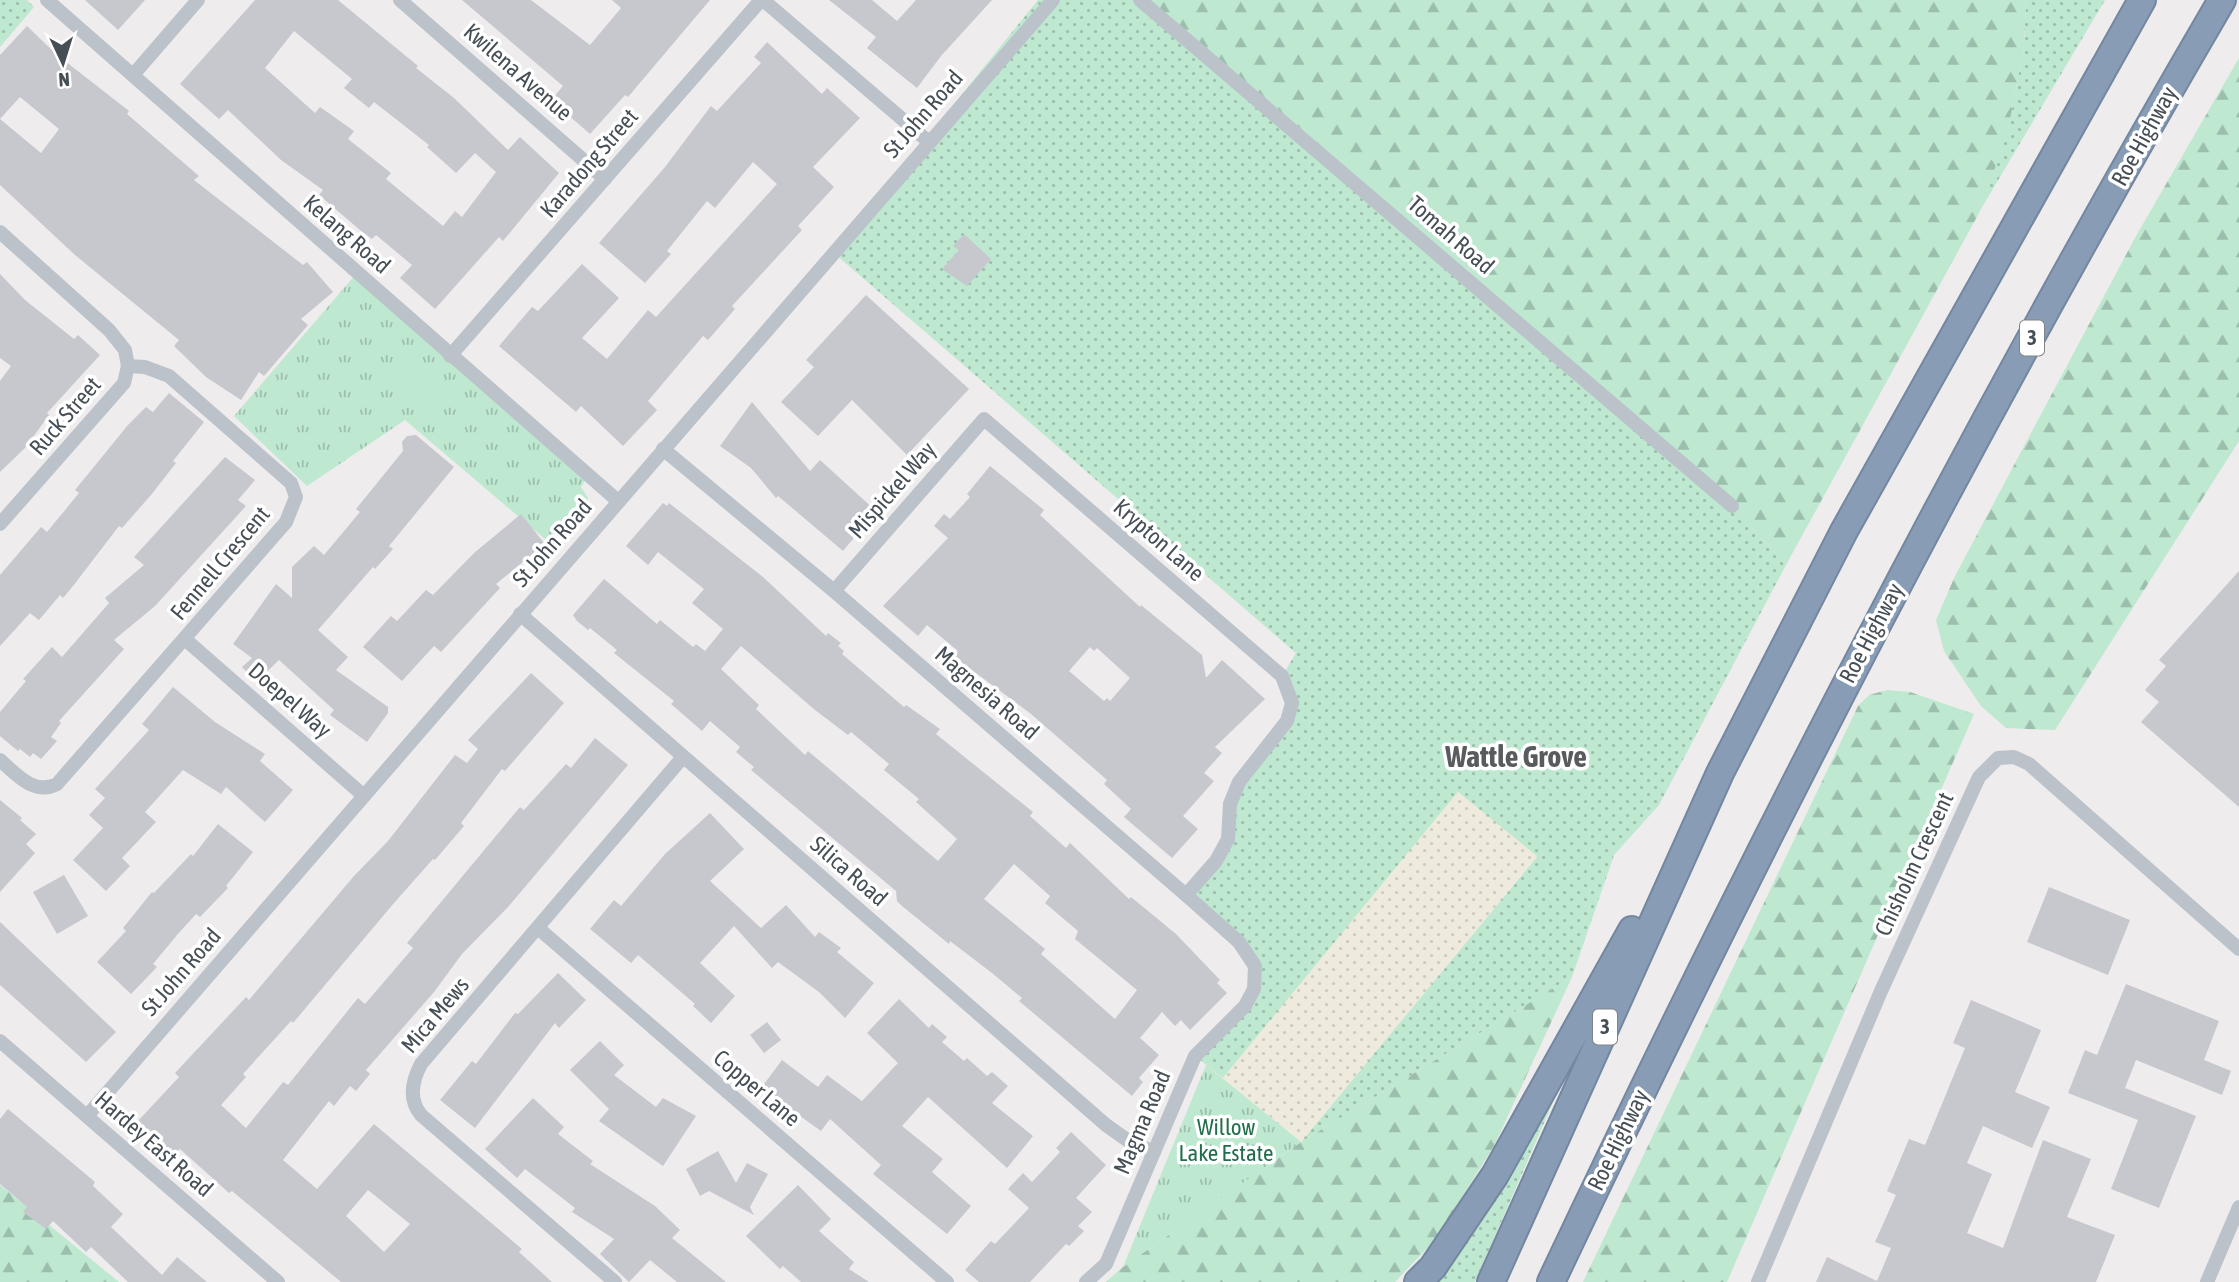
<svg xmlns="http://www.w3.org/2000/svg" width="2239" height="1282" font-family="'Asap Condensed',sans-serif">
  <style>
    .grass { fill: url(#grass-dots) }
    .forest { fill: url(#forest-firs) }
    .sand { fill: url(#sand-dots) }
    .park { fill: url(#park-tufts) }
    .pitch { fill: #bee8d0 }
    .building { fill: #c7c8ce; fill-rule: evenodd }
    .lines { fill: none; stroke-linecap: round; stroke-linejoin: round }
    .motorway-casing { stroke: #7487a1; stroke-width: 30 }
    .minor { stroke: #bbc2c9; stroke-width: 14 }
    .motorway { stroke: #889cb5; stroke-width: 26 }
    .labels { text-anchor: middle; stroke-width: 7; stroke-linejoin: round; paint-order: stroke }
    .shield { fill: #fff; stroke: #7e8389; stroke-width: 2 }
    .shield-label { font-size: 21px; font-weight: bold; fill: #464e56 }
    .street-label { font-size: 23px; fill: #464e56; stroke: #fff }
    .park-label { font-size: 23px; fill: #216e4b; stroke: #fff }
    .district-label { font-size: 30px; font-weight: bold; fill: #595c5f; stroke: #fff }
  </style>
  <defs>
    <pattern id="grass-dots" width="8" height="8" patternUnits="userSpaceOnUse" patternTransform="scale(1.75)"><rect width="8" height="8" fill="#bee8d0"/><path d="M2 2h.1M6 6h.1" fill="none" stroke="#9cbeac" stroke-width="1.8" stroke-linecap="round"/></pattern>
    <pattern id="forest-firs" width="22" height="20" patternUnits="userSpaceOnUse" patternTransform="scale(1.75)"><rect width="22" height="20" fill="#bee8d0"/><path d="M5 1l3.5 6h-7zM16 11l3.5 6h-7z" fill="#9cbeac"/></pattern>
    <pattern id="sand-dots" width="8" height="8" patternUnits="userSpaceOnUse" patternTransform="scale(1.75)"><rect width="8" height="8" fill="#eeeadd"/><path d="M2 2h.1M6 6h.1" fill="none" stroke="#cdcac0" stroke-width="1.8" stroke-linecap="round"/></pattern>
    <pattern id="park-tufts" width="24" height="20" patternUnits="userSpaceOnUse" patternTransform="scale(1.75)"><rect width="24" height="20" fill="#bee8d0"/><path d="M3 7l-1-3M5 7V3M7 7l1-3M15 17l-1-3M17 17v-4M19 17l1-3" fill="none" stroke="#9cbeac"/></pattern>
  </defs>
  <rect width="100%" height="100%" fill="#eeecec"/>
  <!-- grass -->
  <g class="grass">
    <path d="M0 0H27L34 7 0 47Z"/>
    <path d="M1038 0H1140L1732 506 1786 565 1659 805 1614 855 1572 977 1301 1142 1537 857 1458 792 1223 1078 1195 1056 1245 1006 1255 967 1186 895 1216 861 1230 804 1287 720 1282 676 1296 653 834 253Z"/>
    <path d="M2026 0H2105L1978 214 2007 134 2024 46Z"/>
    <path d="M1567 1070 1475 1282H1439L1490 1208Z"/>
  </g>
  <!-- forest -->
  <g class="forest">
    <path d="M1140 0H2026L2024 46 2007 135 1978 215 1786 565 1732 506Z"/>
    <path d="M2239 58V441L2055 730 2006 728 1981 706 1944 651 1936 620 1955 576 2136 236Z"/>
    <path d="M1887 690 1910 692 1974 714 1727 1282H1583L1858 706 1869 695Z"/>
    <path d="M1572 977 1494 1146 1434 1241 1395 1282H1106L1123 1267 1301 1142Z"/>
    <path d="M0 1185 119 1282H0Z"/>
  </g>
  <!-- sand -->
  <path class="sand" d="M1458 792 1537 856 1301 1142 1223 1078Z"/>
  <!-- park -->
  <g class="park">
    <path d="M357 273 588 475 581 487 588 498V514L558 550 405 420 307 486 234 416Z"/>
    <path d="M1206 1065 1301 1142 1123 1267Z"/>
  </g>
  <!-- pitch -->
  <path class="pitch" d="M401 359 443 399 425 420 382 383Z"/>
  <!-- building -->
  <g class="building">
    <path d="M85 0H145L118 30Z"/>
    <path d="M255 0H338L418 66 416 68 454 98 508 150 520 137 559 173 503 241 499 237 435 309 400 278 412 265 376 235 372 239 360 230 319 195 323 190 281 160 228 110 219 119 180 84ZM294 31 352 79 344 88 369 108 374 102 429 145 427 147 456 173 475 153 496 172 462 217 455 211 443 226 386 179 391 173 348 139 354 131 320 107 315 113 265 68Z"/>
    <path d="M462 0H531L590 45 621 8 612 0H710L628 97 625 95 590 134 551 100 563 86Z"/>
    <path d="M829 0H872L897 21 916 0H992L941 56 917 88 867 48 876 37Z"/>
    <path d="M27 26 56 54 129 111 127 114 199 176 194 180 303 265 307 262 333 292 301 319 308 325 264 376 259 372 241 400 206 377 174 346 179 340 75 255 0 185V55ZM20 97 59 129 41 153 0 119Z"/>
    <path d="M767 42 822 94 827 88 860 118 813 167 834 187 798 226 802 230 732 306 735 309 708 340 703 336 648 401 657 410 623 446 581 406 576 412 499 346 532 307 538 311 582 264 619 298 582 338 607 359 648 310 656 317 777 184 753 162 715 208 707 201 667 251 671 254 645 283 599 243 665 167 711 106 717 111 761 63 754 57Z"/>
    <path d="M964 234 991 259 967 286 942 269 959 250 953 246Z"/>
    <path d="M0 274 25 300 74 339 78 335 100 355 47 413 49 415 25 448 0 472V381L11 366 0 358Z"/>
    <path d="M866 295 969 389 907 455 852 400 818 436 781 402 814 367 806 360Z"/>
    <path d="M169 393 204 422 173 461 176 463 151 495 122 528 119 526 73 586 63 598 60 595 39 620 30 613 0 646V575L41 527 47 532 79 493 75 490 128 425 146 407 153 412Z"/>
    <path d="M752 402 810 471 820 460 876 511 843 551 778 496 776 498 751 468 720 446Z"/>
    <path d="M416 435 454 467 389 546 393 549 375 569 373 567 318 630 348 657 336 670 388 707V713L367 742 330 715 334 710 279 660 256 682 242 667 252 658 233 644 276 584 292 598V567L314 546 324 555 360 512 356 509 403 451 402 442 407 436Z"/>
    <path d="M225 457 255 480 238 500 246 506 155 606 114 640 124 649 59 721 61 723 51 737 57 741 41 759 33 753 30 757 20 749 18 751 0 736V712L26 681 23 679 52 647 62 657 109 603 105 598 144 565 134 557Z"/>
    <path d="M990 466 1044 510 1040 515 1140 607 1141 605 1202 655 1206 678 1222 660 1265 699 1215 747 1222 753 1204 773 1214 781 1183 816 1198 829 1172 858 1124 817 1131 809 1104 784 1107 780 1031 714 953 656 958 651 927 625 918 636 883 606 948 538 934 526 944 514 950 519 970 497 967 494ZM1090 647 1094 651 1097 648 1130 678 1110 701 1107 698 1104 701 1069 671Z"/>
    <path d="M663 503 667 506 669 503 763 577 826 636 828 633 841 643 838 646 844 651 842 654 904 707 906 705 940 729 936 734 1033 812 1030 816 1066 848 1070 843 1129 899 1131 897 1176 934 1220 980 1217 983 1227 993 1190 1030 1181 1020 1175 1026 1162 1012 1140 1038 1159 1055 1139 1078 1143 1082 1132 1096 1019 1001 1022 998 992 973 950 941 949 944 902 906 897 901 896 891 751 770 754 767 736 752 740 747 710 721 702 731 671 704 674 701 614 653 617 650 590 628 588 630 577 621 573 615 604 579 657 624 660 620 693 647 696 644 705 651 723 629 692 603 704 589 658 552 648 565 626 546ZM741 646 815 710 848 735 851 732 889 764 884 770 919 799 916 802 957 839 938 861 808 751 805 755 756 709 759 705 721 669ZM1014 864 1050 896 1045 903 1078 931 1075 939 1137 990 1115 1019 1041 954 1045 949 984 899Z"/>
    <path d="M521 514 545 544 496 584 500 588 441 652 434 646 402 681 363 647 391 616 397 621 426 590 433 595 474 553Z"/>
    <path d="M2239 571V807L2141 722 2159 702 2145 690 2166 666 2159 660Z"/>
    <path d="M531 673 564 703 505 771 502 769 461 823 464 826 435 860 433 859 394 903 293 1023 291 1021 243 1074 246 1077 221 1105 246 1128 283 1082 288 1085 358 998 365 1004 413 948 407 943 520 807 524 810 566 764 571 768 595 738 628 765 508 907 462 954 434 992 366 1070 370 1074 356 1091 350 1086 334 1106 329 1101 283 1160 317 1189 374 1124 522 1249 519 1252 552 1282H341L232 1191 229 1193 180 1149 173 1155 137 1122 179 1077 175 1073 246 997 249 1000 354 876 388 841 455 755 467 763 478 749 468 740ZM368 1190 410 1224 384 1252 346 1216Z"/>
    <path d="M173 687 215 722 265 754 260 761 293 790 265 822 226 787 221 794 183 770 145 812 156 822 122 858 130 866 106 891 73 860 103 828 89 815 105 798 95 789 149 730 142 724Z"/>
    <path d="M0 800 22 818 20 820 36 834 26 844 35 853 0 892Z"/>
    <path d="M710 813 744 849 710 881 761 928 786 905 815 937 819 932 841 948 837 952 874 983 845 1018 819 992 778 962 772 968 734 926 700 963 735 996 711 1023 693 1006 695 1004 638 955 631 963 590 929 614 900 621 906 665 854Z"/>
    <path d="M218 824 253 852 226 886 228 888 200 917 196 914 177 935 153 964 157 967 131 994 97 962 126 931 123 928 152 892 154 893 191 854 193 856Z"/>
    <path d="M64 875 88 916 57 934 33 892Z"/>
    <path d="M2049 887 2130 920 2108 975 2027 942Z"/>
    <path d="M0 922 116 1032 86 1062 0 985Z"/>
    <path d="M558 973 586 1000 559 1028 555 1023 475 1128 440 1100 472 1061 476 1064 515 1013 518 1014Z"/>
    <path d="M2126 984 2219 1021 2204 1060 2231 1071 2222 1095 2136 1060 2125 1088 2196 1116 2159 1208 2111 1189 2138 1120 2068 1093 2085 1050 2097 1055Z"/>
    <path d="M899 999 929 1028 932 1024 947 1037 942 1042 964 1061 967 1058 987 1076 992 1072 1008 1086 992 1103 1033 1136 1007 1168 928 1097 902 1126 943 1159 932 1172 971 1206 947 1234 873 1174 881 1165 830 1119 821 1131 761 1088 782 1060 818 1087 827 1075 862 1101 898 1063 867 1033Z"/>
    <path d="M1971 1000 2041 1030 2015 1092 2050 1107 2032 1148 1983 1126 1967 1163 1992 1174 1967 1233 2003 1248 2043 1140 2091 1159 2067 1217 2115 1235 2096 1282H1816L1827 1257 1877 1281 1891 1248 1875 1242 1896 1195 1887 1191 1909 1139 1925 1145 1965 1048 1953 1043Z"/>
    <path d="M767 1022 781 1040 764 1053 750 1035Z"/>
    <path d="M600 1041 624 1065 614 1075 656 1107 663 1098 696 1116 663 1166 599 1121 609 1109 570 1070Z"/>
    <path d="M533 1098 564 1127 558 1134 593 1161 590 1164 655 1206 680 1230 672 1238 726 1282H677L650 1260 629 1282 600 1254 614 1239 572 1212 575 1208 525 1169 517 1178 485 1149Z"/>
    <path d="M8 1109 95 1182 93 1186 123 1214 111 1227 162 1275 177 1257 207 1282H128L91 1247 86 1252 53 1221 46 1229 23 1212 27 1207 0 1184V1119Z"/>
    <path d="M1071 1132 1106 1165 1076 1198 1092 1212 1078 1226 1084 1231 1069 1246 1066 1244 1030 1282H979L965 1270 991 1241 995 1244 1029 1208 1008 1189 1023 1173 1032 1182 1060 1152 1056 1148Z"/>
    <path d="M718 1151 736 1183 747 1163 768 1174 750 1207 754 1215 709 1191 700 1196 686 1169Z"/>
    <path d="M798 1185 831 1219 819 1231 854 1262 849 1269 869 1282H801L783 1266 780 1269 746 1236Z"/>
  </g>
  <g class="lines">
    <defs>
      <g id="motorway">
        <path d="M1418 1282 1433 1267 1495 1175 1632 930"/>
        <path d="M1491 1282 1720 773 1844 531 2142 0"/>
        <path d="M1551 1282C1757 846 1978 417 2222 0"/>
      </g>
    </defs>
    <!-- motorway casing -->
    <use href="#motorway" class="motorway-casing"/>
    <!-- minor -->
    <g class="minor">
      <path d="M47 0 618 501"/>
      <path d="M400 0 605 179"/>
      <path d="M763 0 929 142"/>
      <path d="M1140 0 1732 506"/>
      <path d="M133 75 198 0"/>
      <path d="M0 232 109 330 125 350 128 366 145 367 169 376 291 483 296 497 286 522 57 784C34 796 16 774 0 760"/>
      <path d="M450 356 761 0"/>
      <path d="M663 449 834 591 1186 895 1239 942 1255 966 1254 989 1245 1006 1195 1056 1106 1264 1086 1282"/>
      <path d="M0 524 124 383 128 366"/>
      <path d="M834 591 984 419 1282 676 1292 703 1287 721 1239 782 1230 804 1228 839 1216 861 1186 895"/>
      <path d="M520 614 1106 1125 1130 1142 1154 1152"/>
      <path d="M186 640 364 796"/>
      <path d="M538 928 947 1282"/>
      <path d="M0 1041 278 1282"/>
      <path d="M87 1116 1053 0"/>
      <path d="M615 1282 421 1115C408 1099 412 1081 421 1064L683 757"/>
      <path d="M1758 1282 1881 991 1979 777 1998 758 2014 757 2029 764 2239 949"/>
      <path d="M2207 1282 2239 1207"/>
    </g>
    <!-- motorway -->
    <use href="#motorway" class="motorway"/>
  </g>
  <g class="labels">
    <!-- shield labels -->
    <g class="shield">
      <rect x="2020" y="320.5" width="24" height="35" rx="5"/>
      <rect x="1593" y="1009.5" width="24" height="35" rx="5"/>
    </g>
    <g class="shield-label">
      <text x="2032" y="345">3</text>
      <text x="1605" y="1034">3</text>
    </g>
    <!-- street labels -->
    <g class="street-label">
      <text transform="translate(518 72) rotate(41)" y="8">Kwilena Avenue</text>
      <text transform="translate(923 114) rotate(-49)" y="8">St John Road</text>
      <text transform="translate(2144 136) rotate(-61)" y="8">Roe Highway</text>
      <text transform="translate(589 163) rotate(-49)" y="8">Karadong Street</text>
      <text transform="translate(347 234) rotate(41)" y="8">Kelang Road</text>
      <text transform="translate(1451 235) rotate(41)" y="8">Tomah Road</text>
      <text transform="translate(65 416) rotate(-49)" y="8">Ruck Street</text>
      <text transform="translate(892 490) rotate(-49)" y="8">Mispickel Way</text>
      <text transform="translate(1159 540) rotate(41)" y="8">Krypton Lane</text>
      <text transform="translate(552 543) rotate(-49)" y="8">St John Road</text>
      <text transform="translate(220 563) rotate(-50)" y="8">Fennell Crescent</text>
      <text transform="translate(1871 633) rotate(-62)" y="8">Roe Highway</text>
      <text transform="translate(987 693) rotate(41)" y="8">Magnesia Road</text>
      <text transform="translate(290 700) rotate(41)" y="8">Doepel Way</text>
      <text transform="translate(1914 864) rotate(-65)" y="8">Chisholm Crescent</text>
      <text transform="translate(849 871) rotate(41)" y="8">Silica Road</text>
      <text transform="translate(181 972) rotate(-49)" y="8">St John Road</text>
      <text transform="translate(435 1015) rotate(-50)" y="8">Mica Mews</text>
      <text transform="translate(757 1088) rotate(40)" y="8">Copper Lane</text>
      <text transform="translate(1142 1122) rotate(-67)" y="8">Magma Road</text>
      <text transform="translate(1618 1140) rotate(-64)" y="8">Roe Highway</text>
      <text transform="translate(154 1144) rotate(41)" y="8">Hardey East Road</text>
    </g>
    <!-- park labels -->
    <g class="park-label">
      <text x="1226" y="1135">Willow<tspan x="1226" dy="26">Lake Estate</tspan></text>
    </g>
    <!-- district labels -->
    <g class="district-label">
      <text x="1516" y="767">Wattle Grove</text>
    </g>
  </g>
  <!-- north arrow -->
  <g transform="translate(63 63) rotate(176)" stroke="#ffffff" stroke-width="5" paint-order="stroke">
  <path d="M0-5L12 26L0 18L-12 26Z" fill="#464e56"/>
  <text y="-10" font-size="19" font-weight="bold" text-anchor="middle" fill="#464e56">N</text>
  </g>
</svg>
